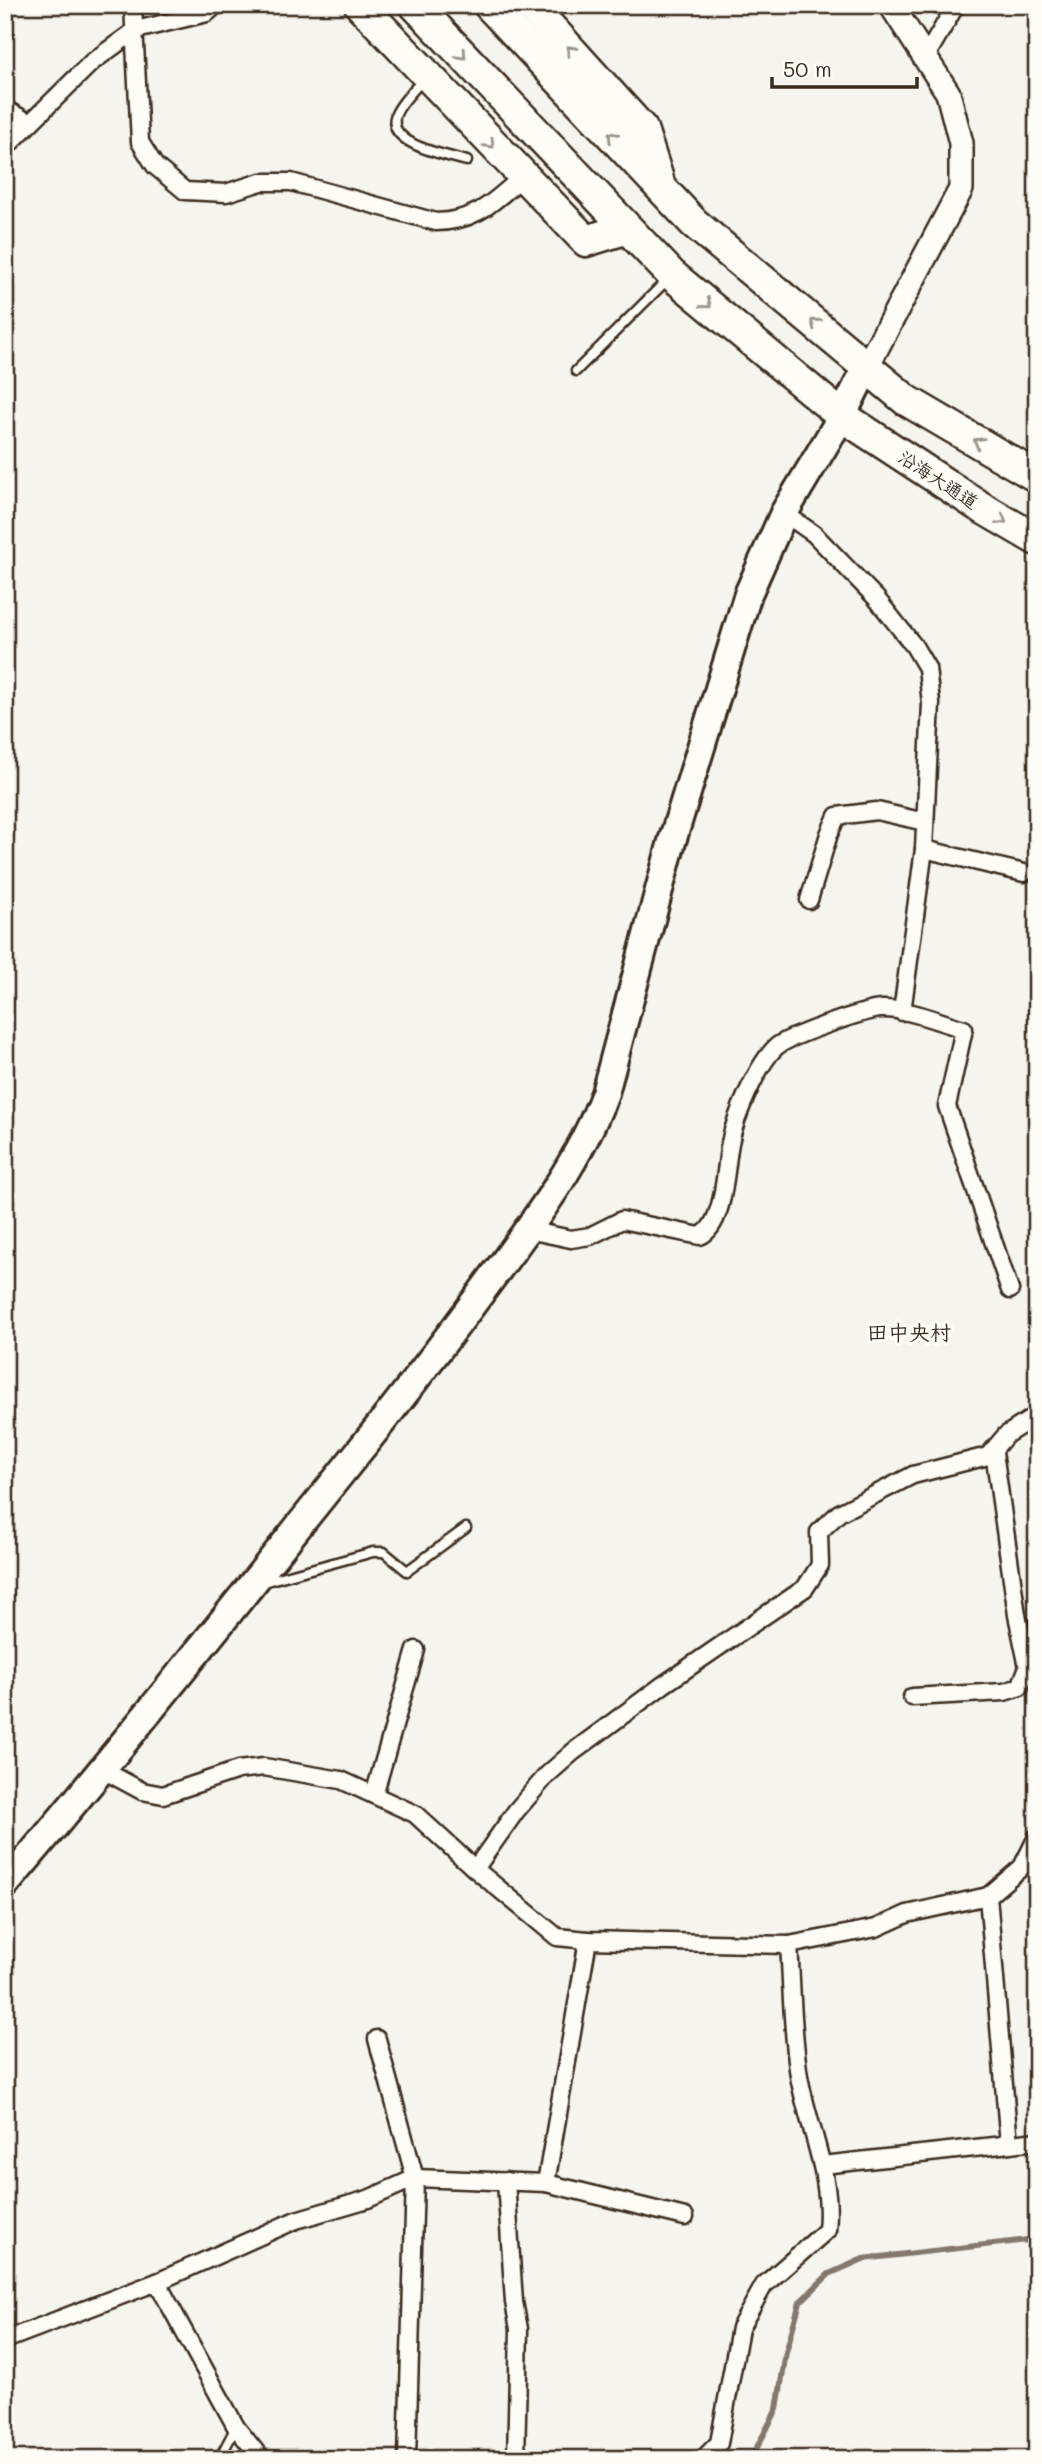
<svg xmlns="http://www.w3.org/2000/svg" width="1042" height="2464" font-family="Mali,'LXGW WenKai TC',sans-serif">
  <style>
    .lines { fill: none; stroke-linecap: round; stroke-linejoin: round }
    .stream { stroke: #84786e; stroke-width: 6 }
    .lane-casing { stroke: #3b2a1e; stroke-width: 13 }
    .street-casing { stroke: #3b2a1e; stroke-width: 21 }
    .secondary-casing { stroke: #3b2a1e; stroke-width: 28 }
    .primary-casing { stroke: #3b2a1e; stroke-width: 32 }
    .highway-casing { stroke: #3b2a1e; stroke-width: 35 }
    .lane { stroke: #fdfcf7; stroke-width: 8 }
    .street { stroke: #fdfcf7; stroke-width: 16 }
    .secondary { stroke: #fdfcf7; stroke-width: 23 }
    .primary { stroke: #fdfcf7; stroke-width: 26 }
    .highway { stroke: #fdfcf7; stroke-width: 30 }
    .oneway { stroke: #9c938a }
    .labels { text-anchor: middle; stroke-width: 7; stroke-linejoin: round; paint-order: stroke }
    .street-label { font-size: 18px; fill: #3b2a1e; stroke: #fdfcf7 }
    .quarter-label { font-size: 21px; fill: #3b2a1e; stroke: #fdfcf7 }
  </style>
  <rect width="100%" height="100%" fill="#f5f4ee"/>
  <filter id="ink" filterUnits="userSpaceOnUse"><feTurbulence type="fractalNoise" baseFrequency=".0143" numOctaves="2"/><feDisplacementMap in="SourceGraphic" scale="14" xChannelSelector="R" yChannelSelector="G"/><feConvolveMatrix kernelMatrix="1 2 1 2 8 2 1 2 1" color-interpolation-filters="sRGB"/></filter>
  <g filter="url(#ink)">
    <g class="lines">
      <!-- stream -->
      <path class="stream" d="M751 2459 777 2409 786 2352 800 2302 829 2274 863 2259 1037 2239"/>
      <defs>
        <g id="lane">
          <path d="M424 78C416 88 401 102 396 114 384 145 447 155 467 161"/>
          <path d="M576 371 667 280"/>
          <path d="M263 1582 373 1552H384L407 1571 466 1528"/>
          <path d="M219 2459 236 2427"/>
        </g>
        <g id="street">
          <path d="M133 5 140 142 155 166 185 191 226 193 261 182H291L436 222C477 221 493 202 522 177"/>
          <path d="M925 58 956 5"/>
          <path d="M5 109 30 123"/>
          <path d="M5 148 92 62 136 30 207 13 216 5"/>
          <path d="M784 513 814 534 876 598 914 646 927 668 931 703 924 849 902 1012"/>
          <path d="M924 849 1024 873"/>
          <path d="M809 900 829 834 837 816 877 811 925 822"/>
          <path d="M528 1230 571 1239 590 1236 622 1220 700 1236C725 1225 725 1167 730 1143 735 1117 757 1065 776 1047 787 1037 864 1010 881 1009 907 1008 939 1022 964 1029L947 1106 1010 1290"/>
          <path d="M912 1697 1004 1692 1020 1687 1028 1667 1017 1615 994 1452"/>
          <path d="M103 1770 142 1791 163 1795 238 1770 264 1767 341 1780 415 1814 475 1869 557 1937 588 1940 789 1945 876 1928 907 1914 988 1896 1022 1867 1037 1837"/>
          <path d="M374 1795 416 1650"/>
          <path d="M475 1869 516 1811 547 1775 573 1752 663 1685 805 1588 820 1565 819 1532 839 1513 913 1475 988 1456 1006 1435 1037 1415"/>
          <path d="M988 1896 1009 2144"/>
          <path d="M377 2039 415 2178 407 2459"/>
          <path d="M823 2165 1037 2141"/>
          <path d="M506 2181 514 2302 519 2329 516 2459"/>
          <path d="M546 2183 588 1940"/>
          <path d="M157 2282 236 2427 260 2457"/>
          <path d="M5 2340 157 2282 296 2220 368 2199 415 2178 546 2183 685 2217"/>
          <path d="M703 2459 719 2443 740 2328 764 2285 827 2230C833 2176 808 2128 799 2076 792 2033 792 1988 789 1945"/>
        </g>
        <path id="secondary" d="M866 368 961 189V143L948 93 891 5"/>
        <path id="primary" d="M5 1885C122 1748 234 1606 347 1466 395 1407 441 1347 486 1286 532 1224 578 1165 605 1093L671 845 748 594 784 513 842 416 866 368"/>
        <g id="highway">
          <path d="M360 5 586 241 625 229"/>
          <path d="M415 5 672 275 842 416 979 506 1037 540"/>
          <path d="M489 5 694 223 906 400 1037 477"/>
          <path d="M530 5 642 129 658 179"/>
        </g>
      </defs>
      <!-- lane casing -->
      <use href="#lane" class="lane-casing"/>
      <!-- street casing -->
      <use href="#street" class="street-casing"/>
      <!-- secondary casing -->
      <use href="#secondary" class="secondary-casing"/>
      <!-- primary casing -->
      <use href="#primary" class="primary-casing"/>
      <!-- highway casing -->
      <use href="#highway" class="highway-casing"/>
      <!-- lane -->
      <use href="#lane" class="lane"/>
      <!-- street -->
      <use href="#street" class="street"/>
      <!-- secondary -->
      <use href="#secondary" class="secondary"/>
      <!-- primary -->
      <use href="#primary" class="primary"/>
      <!-- highway -->
      <use href="#highway" class="highway"/>
    </g>
    <!-- one-way arrows -->
    <defs><path id="oneway-chevron" d="M-2-3.5L2.5 0L-2 3.5" fill="none" stroke-width="1.6" stroke-linecap="round" stroke-linejoin="round" transform="scale(1.75)"/></defs>
    <g class="oneway">
      <use href="#oneway-chevron" transform="translate(571 50) rotate(-132)"/>
      <use href="#oneway-chevron" transform="translate(462 55) rotate(47)"/>
      <use href="#oneway-chevron" transform="translate(612 136) rotate(-133)"/>
      <use href="#oneway-chevron" transform="translate(490 144) rotate(46)"/>
      <use href="#oneway-chevron" transform="translate(707 304) rotate(40)"/>
      <use href="#oneway-chevron" transform="translate(815 323) rotate(-141)"/>
      <use href="#oneway-chevron" transform="translate(978 442) rotate(-149)"/>
      <use href="#oneway-chevron" transform="translate(1002 520) rotate(30)"/>
    </g>
  </g>
  <g class="labels">
    <!-- street labels -->
    <g class="street-label">
      <text transform="translate(938 480) rotate(33)" y="6">沿海大通道</text>
    </g>
    <!-- quarter labels -->
    <g class="quarter-label">
      <text x="909" y="1340">田中央村</text>
    </g>
  </g>
  <!-- margin -->
  <rect width="1042" height="2464" fill="none" stroke="#fdfcf7" stroke-width="28"/>
  <rect x="14" y="14" width="1014" height="2436" fill="none" stroke="#3b2a1e" stroke-width="2.5" filter="url(#ink)"/>
  <!-- scale -->
  <path d="M772 77v10h145v-10" fill="none" stroke="#3b2a1e" stroke-width="3.5"/>
  <text x="783" y="77" font-size="21" fill="#3b2a1e" stroke="#fdfcf7" stroke-width="5" paint-order="stroke">50 m</text>
</svg>
